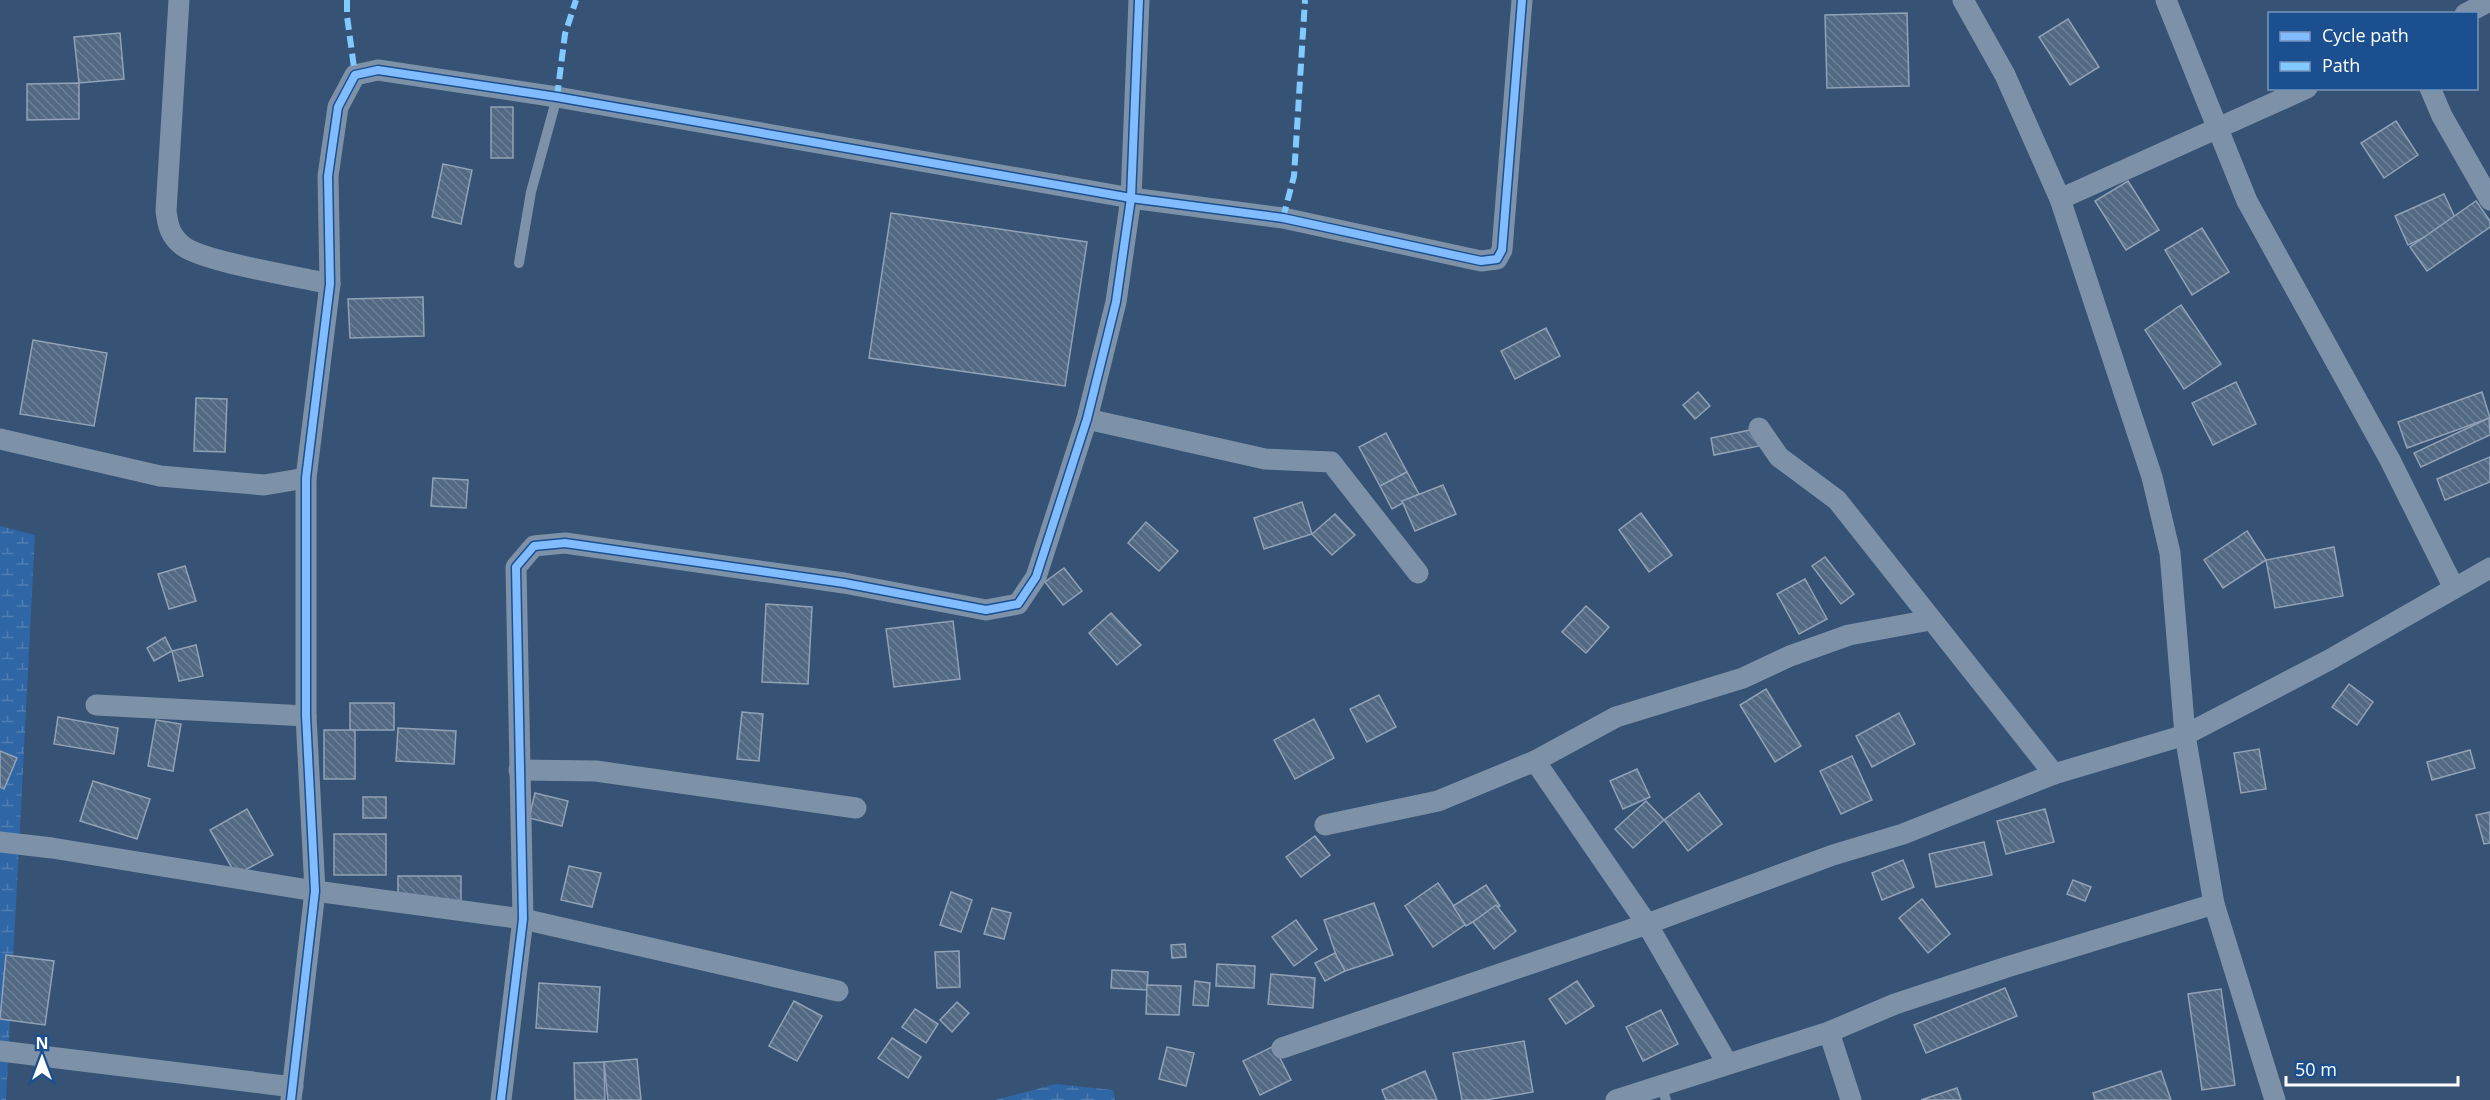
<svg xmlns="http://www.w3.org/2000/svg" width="2490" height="1100" font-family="'Open Sans',sans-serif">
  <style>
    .wetland { fill: url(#wetland-marsh) }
    .building { fill: url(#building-back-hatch); stroke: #92a2b6; stroke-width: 1.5 }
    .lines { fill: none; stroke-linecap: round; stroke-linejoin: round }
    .service { stroke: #7d92a8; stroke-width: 10 }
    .minor { stroke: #7d92a8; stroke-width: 21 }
    .quiet { stroke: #80caff; stroke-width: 6; stroke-dasharray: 12 6; stroke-linecap: butt }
    .cycleway-casing { stroke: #1b4f8f; stroke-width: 11 }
    .cycleway { stroke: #80bcff; stroke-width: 8 }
  </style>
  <defs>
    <pattern id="wetland-marsh" width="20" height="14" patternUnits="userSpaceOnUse" patternTransform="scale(1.5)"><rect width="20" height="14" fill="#2f66a5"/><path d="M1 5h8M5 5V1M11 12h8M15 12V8" fill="none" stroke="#4e7db2"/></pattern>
    <pattern id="building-back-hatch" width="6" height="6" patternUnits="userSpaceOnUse" patternTransform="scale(1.5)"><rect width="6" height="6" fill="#526984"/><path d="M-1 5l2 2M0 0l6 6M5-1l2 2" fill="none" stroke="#6c8096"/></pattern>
  </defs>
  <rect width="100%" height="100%" fill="#365274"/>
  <!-- wetland -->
  <g class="wetland">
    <path d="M0 526 35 535 6 1100H0Z"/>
    <path d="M1056 1084 1113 1090 1115 1100H995Z"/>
  </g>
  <!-- building -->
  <g class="building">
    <path d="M1907 13 1909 86 1827 88 1825 15Z"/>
    <path d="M2068 19 2099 67 2070 85 2039 37Z"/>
    <path d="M120 33 124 79 79 83 74 37Z"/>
    <path d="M79 83V119L27 120V84Z"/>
    <rect x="491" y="107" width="22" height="51"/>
    <path d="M2396 121 2418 155 2384 178 2361 143Z"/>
    <path d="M443 164 472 170 461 224 432 217Z"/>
    <path d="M2128 181 2159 230 2126 250 2095 201Z"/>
    <path d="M2444 194 2457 222 2408 245 2395 216Z"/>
    <path d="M2476 201 2490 221V227L2427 271 2410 247Z"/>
    <path d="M891 213 1087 242 1065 386 869 358Z"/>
    <path d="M2202 228 2229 272 2192 295 2165 250Z"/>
    <path d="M423 297 424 336 350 338 348 299Z"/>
    <path d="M2181 305 2221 364 2184 389 2145 330Z"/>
    <path d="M1546 328 1560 356 1515 379 1501 351Z"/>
    <path d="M33 340 107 353 94 426 20 414Z"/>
    <path d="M2236 382 2256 424 2213 445 2192 403Z"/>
    <path d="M1698 392 1710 406 1695 419 1683 405Z"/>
    <path d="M2482 392 2490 418 2407 448 2398 422Z"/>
    <path d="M196 398 227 399 225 452 194 451Z"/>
    <path d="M2489 418 2490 435 2421 467 2414 453Z"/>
    <path d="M1755 429 1759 446 1714 455 1711 438Z"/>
    <path d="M1386 433 1407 472 1380 486 1359 447Z"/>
    <path d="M2490 457V482L2445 500 2437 479Z"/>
    <path d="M1407 472 1419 494 1392 509 1380 486Z"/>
    <path d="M433 478 468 480 466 508 431 506Z"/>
    <path d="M1443 485 1456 514 1415 531 1402 501Z"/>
    <path d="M1302 502 1312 534 1264 549 1254 518Z"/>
    <path d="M1641 513 1672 555 1649 572 1619 530Z"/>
    <path d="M1335 514 1355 535 1332 555 1312 534Z"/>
    <path d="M1146 522 1178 551 1159 571 1128 543Z"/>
    <path d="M2247 531 2266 560 2223 588 2204 560Z"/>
    <path d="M2334 547 2343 596 2275 608 2266 560Z"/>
    <path d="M1825 557 1854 594 1841 604 1812 566Z"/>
    <path d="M185 566 196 601 169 609 158 574Z"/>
    <path d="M1064 568 1082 591 1063 605 1045 582Z"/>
    <path d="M1805 579 1827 619 1799 634 1777 594Z"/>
    <path d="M766 604 812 607 808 684 762 682Z"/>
    <path d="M1586 606 1609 627 1586 653 1562 632Z"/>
    <path d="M1111 613 1141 645 1117 665 1089 633Z"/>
    <path d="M953 621 960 679 894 687 886 629Z"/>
    <path d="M165 637 172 651 154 661 147 648Z"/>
    <path d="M196 645 203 676 179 681 172 651Z"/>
    <path d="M2349 684 2373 702 2357 725 2332 707Z"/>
    <path d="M1766 689 1801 746 1775 762 1740 705Z"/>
    <path d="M1379 695 1396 727 1367 742 1350 709Z"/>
    <rect x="350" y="703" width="44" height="27"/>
    <path d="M742 712 763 714 759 761 737 759Z"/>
    <path d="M1899 713 1915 744 1872 767 1856 736Z"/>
    <path d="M58 717 118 728 114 754 54 744Z"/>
    <path d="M1314 719 1334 758 1295 779 1274 740Z"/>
    <path d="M156 720 181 724 173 771 148 766Z"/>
    <path d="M398 728 456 731 454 764 396 761Z"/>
    <rect x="324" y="730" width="31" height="49"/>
    <path d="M2259 749 2266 789 2241 793 2234 753Z"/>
    <path d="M2470 750 2475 768 2432 780 2427 762Z"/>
    <path d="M0 751 17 758 4 789 0 787Z"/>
    <path d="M1852 756 1872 800 1841 814 1820 771Z"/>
    <path d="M1637 769 1650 797 1623 809 1610 781Z"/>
    <path d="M93 781 150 799 137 839 80 821Z"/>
    <path d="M535 793 568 801 562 826 529 818Z"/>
    <path d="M1699 793 1722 824 1688 851 1664 820Z"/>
    <rect x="363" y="797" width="23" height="21"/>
    <path d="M1646 801 1664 820 1633 848 1615 829Z"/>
    <path d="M247 809 273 855 236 875 210 830Z"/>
    <path d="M2045 809 2054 842 2006 854 1997 821Z"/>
    <path d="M2490 812V843L2484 844 2476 815Z"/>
    <rect x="334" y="834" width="52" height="41"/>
    <path d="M1315 836 1330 855 1301 877 1286 857Z"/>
    <path d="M1984 842 1992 875 1936 887 1929 854Z"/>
    <path d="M1903 860 1914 887 1882 900 1872 873Z"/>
    <path d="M569 866 601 873 592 907 561 900Z"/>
    <rect x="398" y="876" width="63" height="25"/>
    <path d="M2073 880 2091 887 2085 901 2067 894Z"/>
    <path d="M1438 883 1466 924 1433 947 1405 906Z"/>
    <path d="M1486 885 1500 906 1466 926 1453 906Z"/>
    <path d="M951 892 972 900 961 932 940 925Z"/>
    <path d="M1922 899 1950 934 1928 953 1899 918Z"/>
    <path d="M1374 903 1393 955 1342 972 1324 920Z"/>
    <path d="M1496 905 1516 931 1494 949 1473 922Z"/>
    <path d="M992 908 1011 913 1004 939 984 934Z"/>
    <path d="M1296 920 1317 949 1294 966 1272 937Z"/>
    <path d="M1185 944 1186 957 1172 958 1171 945Z"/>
    <path d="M959 951 960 987 937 988 935 952Z"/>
    <path d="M1335 953 1345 971 1325 981 1315 963Z"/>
    <path d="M6 955 54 961 45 1025 0 1019Z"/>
    <path d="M1217 964 1255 966 1254 988 1216 986Z"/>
    <path d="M1112 970 1148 972 1147 990 1111 988Z"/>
    <path d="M1271 974 1315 978 1313 1008 1268 1004Z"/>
    <path d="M1195 981 1210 983 1208 1006 1193 1005Z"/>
    <path d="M1577 981 1594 1006 1566 1024 1549 999Z"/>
    <path d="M539 983 600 987 597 1032 536 1028Z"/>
    <path d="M1147 985 1181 986 1179 1015 1146 1014Z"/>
    <path d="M2005 988 2017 1016 1926 1053 1914 1025Z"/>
    <path d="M2221 989 2235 1085 2202 1090 2188 994Z"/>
    <path d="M794 1001 822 1016 797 1061 769 1046Z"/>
    <path d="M957 1002 969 1013 952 1032 940 1020Z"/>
    <path d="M915 1009 938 1024 926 1043 902 1027Z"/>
    <path d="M1661 1010 1678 1044 1643 1061 1626 1027Z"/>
    <path d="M892 1038 921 1057 908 1078 878 1058Z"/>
    <path d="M1524 1041 1533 1092 1485 1100H1462L1453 1053Z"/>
    <path d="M1274 1046 1291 1080 1260 1095 1243 1061Z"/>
    <path d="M1167 1047 1194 1053 1186 1086 1159 1079Z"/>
    <path d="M637 1059 641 1100H608L604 1062Z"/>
    <path d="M604 1062 605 1100H575L574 1063Z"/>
    <path d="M1425 1071 1437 1100H1386L1382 1090Z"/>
    <path d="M2161 1071 2171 1100H2095L2093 1093Z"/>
    <path d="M1957 1088 1961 1100H1921Z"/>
  </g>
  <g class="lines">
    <!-- service -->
    <g class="service">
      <path d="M519 263 531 192 557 97"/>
      <path d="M1661 1085 1666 1100"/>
    </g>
    <!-- minor -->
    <g class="minor">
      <path d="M179 0 166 211C168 226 170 236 183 246 204 262 300 277 330 284"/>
      <path d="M1963 0 2005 75 2060 199 2152 477 2170 553 2185 735 2214 904 2275 1100"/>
      <path d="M2166 0 2247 201 2390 460 2454 588"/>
      <path d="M2465 14 2490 1"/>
      <path d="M2430 88 2442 116 2490 200"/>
      <path d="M2060 199 2307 88"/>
      <path d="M1087 419 1265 459 1331 462 1418 573"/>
      <path d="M1759 428 1779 457 1837 500 2054 774"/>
      <path d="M0 439 160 476 264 485 306 478"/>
      <path d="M96 705 306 716"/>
      <path d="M1535 761 1647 924 1727 1063"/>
      <path d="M519 770 596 771 856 808"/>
      <path d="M1325 825 1438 801 1535 761 1616 717 1743 678 1790 656 1849 635 1930 620"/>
      <path d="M0 842 52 848 315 891 523 919 838 991"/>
      <path d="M1829 1032 1851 1100"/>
      <path d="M1282 1048 1647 924 1833 855 1903 834 2054 774 2185 735 2329 660 2490 568"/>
      <path d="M0 1051 293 1087"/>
      <path d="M291 1100 315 891 306 716V478L330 284 328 176 338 107 355 75 378 70 557 97 1131 198 1283 218 1481 261 1497 259 1502 250 1522 0"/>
      <path d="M501 1100 523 919 516 567 534 546 565 543 844 583 986 610 1018 604 1036 577 1087 419 1116 302 1131 198 1139 0"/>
      <path d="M1616 1100 1829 1032 1895 1004 2007 967 2214 904"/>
    </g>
    <!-- quiet -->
    <g class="quiet">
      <path d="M347 0V16L355 75"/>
      <path d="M557 97 565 34 576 0"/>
      <path d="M1283 218 1294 176 1305 0"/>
    </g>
    <defs>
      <g id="cycleway">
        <path d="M291 1100 315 891 306 716V478L330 284 328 176 338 107 355 75 378 70 557 97 1131 198 1283 218 1481 261 1497 259 1502 250 1522 0"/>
        <path d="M501 1100 523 919 516 567 534 546 565 543 844 583 986 610 1018 604 1036 577 1087 419 1116 302 1131 198 1139 0"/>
      </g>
    </defs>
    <!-- cycleway casing -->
    <use href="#cycleway" class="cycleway-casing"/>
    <!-- cycleway -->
    <use href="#cycleway" class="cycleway"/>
  </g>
  <!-- legend -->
  <rect x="2268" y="12" width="210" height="78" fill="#1b4f8f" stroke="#7695bc" stroke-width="1.5"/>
  <rect x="2280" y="32" width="30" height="9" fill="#80bcff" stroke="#7695bc" stroke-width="1.5"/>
  <text x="2322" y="42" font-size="18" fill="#ffffff">Cycle path</text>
  <rect x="2280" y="62" width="30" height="9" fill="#80caff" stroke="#7695bc" stroke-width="1.5"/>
  <text x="2322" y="72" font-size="18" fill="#ffffff">Path</text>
  <!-- north arrow -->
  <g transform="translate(42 1058)" stroke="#1b4f8f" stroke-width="4.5" paint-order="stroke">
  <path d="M0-4.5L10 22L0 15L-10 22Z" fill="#ffffff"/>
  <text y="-9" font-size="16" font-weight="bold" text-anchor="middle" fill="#ffffff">N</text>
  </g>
  <!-- scale -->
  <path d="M2286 1076v9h172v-9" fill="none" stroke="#ffffff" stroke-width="3"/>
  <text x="2295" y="1076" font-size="18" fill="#ffffff" stroke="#1b4f8f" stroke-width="4.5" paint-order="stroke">50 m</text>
</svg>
